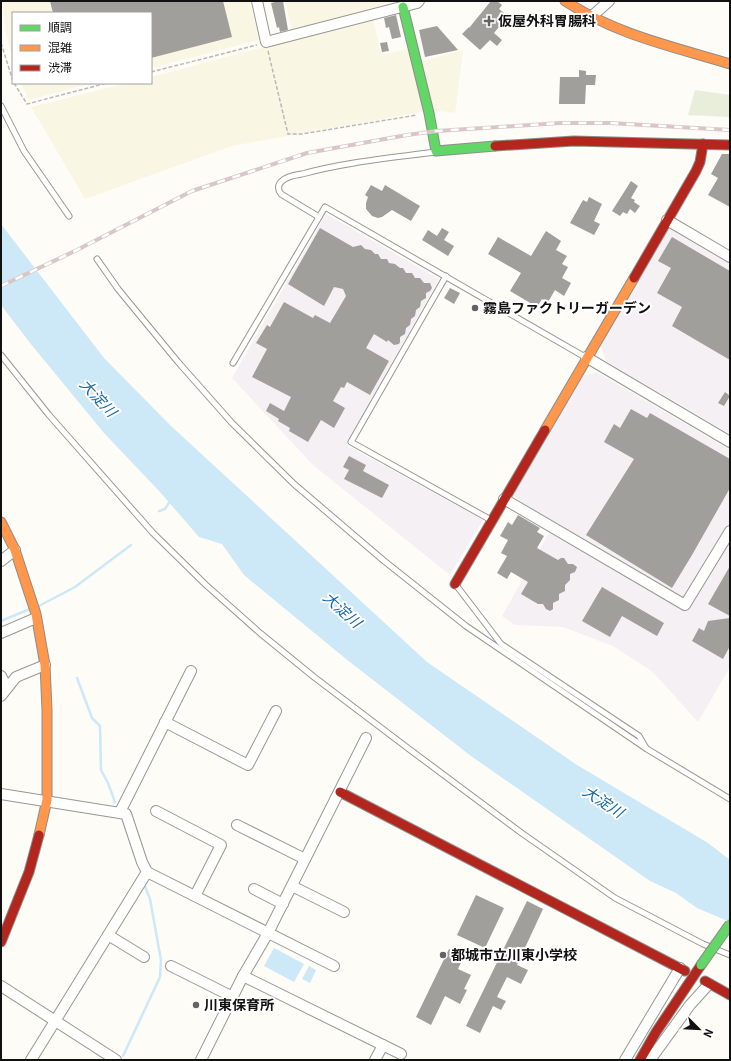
<svg xmlns="http://www.w3.org/2000/svg" width="731" height="1061" font-family="Georgia,'Noto Sans JP',serif">
  <style>
    .industrial { fill: #f5f0f3 }
    .farmland { fill: #f9f7e4 }
    .cemetery { fill: #e9eedb }
    .water { fill: #cde8f7 }
    .lines { fill: none; stroke-linecap: round; stroke-linejoin: round }
    .stream { stroke: #cde8f7; stroke-width: 2.5 }
    .building { fill: #a19f9c }
    .lane-casing { stroke: #979795; stroke-width: 7 }
    .street-casing { stroke: #979795; stroke-width: 12 }
    .fast-casing { stroke: #8e8d8b; stroke-width: 11 }
    .slow-casing { stroke: #8e8d8b; stroke-width: 11 }
    .jam-casing { stroke: #8e8d8b; stroke-width: 11 }
    .path { stroke: #b9b9b8; stroke-width: 1.5; stroke-dasharray: 4 2; stroke-linecap: butt }
    .lane { stroke: #fffffe; stroke-width: 5 }
    .street { stroke: #fffffe; stroke-width: 10 }
    .fast { stroke: #63d668; stroke-width: 9 }
    .slow { stroke: #ff974d; stroke-width: 9 }
    .jam { stroke: #b3261e; stroke-width: 9 }
    .rail-casing { stroke: #d9c6c7; stroke-width: 4 }
    .rail { stroke: #fff; stroke-width: 2.5; stroke-dasharray: 8; stroke-linecap: butt }
    .fast-bridge-casing { stroke: #8e8d8b; stroke-width: 11; stroke-linecap: butt }
    .fast-bridge { stroke: #63d668; stroke-width: 9 }
    .poi-dot { fill: #646362; stroke: #fff; stroke-width: 1.5 }
    .labels { text-anchor: middle; stroke-width: 4; stroke-linejoin: round; paint-order: stroke }
    .poi-label { font-size: 14px; font-weight: bold; fill: #111; stroke: #fff; text-anchor: start }
    .water-label { font-size: 15px; font-style: italic; fill: #1768a6; stroke: #fff }
  </style>
  <rect width="100%" height="100%" fill="#fdfcf7"/>
  <!-- industrial -->
  <g class="industrial">
    <path d="M326 214 439 279 346 445 483 520 450 575 313 465 232 378Z"/>
    <path d="M668 228 730 264V434L606 361 600 344Z"/>
    <path d="M596 372 730 450V667L698 722 653 672 613 646 563 627 515 625 502 616 554 524 517 502 513 493 583 376Z"/>
  </g>
  <!-- farmland -->
  <g class="farmland">
    <path d="M2 1H250L259 40 151 68V13H13V61L6 33Z"/>
    <path d="M285 1H394V3L292 31Z"/>
    <path d="M373 18 381 55 408 49 411 64 463 50 455 113 432 110 232 146 85 199 31 107 128 83H151V77Z"/>
    <path d="M21 83H92L29 100Z"/>
  </g>
  <!-- cemetery -->
  <path class="cemetery" d="M695 90 730 95V117L688 115Z"/>
  <!-- water -->
  <g class="water">
    <path d="M1 224 104 358 171 426 427 662 577 765 708 843 730 860V922L697 908 676 893 650 881 471 756 346 659 244 575 222 544 199 537 160 492 104 433 30 343 1 305Z"/>
    <path d="M274 948 304 964 294 982 264 966Z"/>
    <path d="M309 966 316 970 310 983 302 979Z"/>
  </g>
  <g class="lines">
    <!-- stream -->
    <g class="stream">
      <path d="M159 511 165 509 170 501"/>
      <path d="M39 606 75 587 131 545"/>
      <path d="M1 621 30 609"/>
      <path d="M77 678 92 718 100 726 101 770 108 783 115 802"/>
      <path d="M123 1056 160 977 161 960 150 899 144 884"/>
    </g>
  </g>
  <!-- building -->
  <g class="building">
    <path d="M50 1H223L232 37 151 58V13H53Z"/>
    <path d="M279 1H283L288 30 280 32 279 27 277 28 271 3Z"/>
    <path d="M491 1H497L502 5 499 9 508 16 494 33 502 40 497 46 490 40 480 50 462 34 469 27V28Z"/>
    <path d="M396 15 401 37 392 39 389 27 386 28 384 18Z"/>
    <path d="M437 26 458 50 425 57 419 30Z"/>
    <path d="M387 42 389 51 382 52 380 43Z"/>
    <path d="M579 70 586 71V75H596L595 85H586L585 104H559L560 77H579Z"/>
    <path d="M722 154H730V207L708 195 718 178 711 174Z"/>
    <path d="M631 181 638 186 631 198 635 200 634 202 640 206 635 213 630 209 627 214 623 212 620 216 612 211Z"/>
    <path d="M371 185 382 191 385 185 420 206 411 221 392 210 382 217 378 218 372 216 366 209V203L368 197 365 195Z"/>
    <path d="M589 197 602 204 594 221 600 224 594 235 570 223 583 200 587 202Z"/>
    <path d="M320 228 353 247 361 245 365 249 371 250 375 254H378L381 259H387L389 263 395 264 400 268H403L406 273H412L415 278H420L424 283H430L432 288 430 291 426 293V298L421 301 420 307 416 310 415 316 411 319 410 325 406 328 405 334 400 337V342L399 344 394 345 388 340 387 342 374 334 366 348 389 361 370 395 347 382 344 388 341 387 333 401 345 408 334 428 321 420 308 442 289 431 290 428 278 421 279 419 266 411 270 403 284 411 291 397 252 377 267 349 256 343 267 325 270 327 284 302 313 318 315 315 330 323 346 296 343 289 334 287 324 306 288 284Z"/>
    <path d="M442 228 449 232 444 240 454 246 448 256 422 240 428 230 437 236Z"/>
    <path d="M546 231 561 241 556 250 567 256 562 264 568 267 562 278 571 283 564 296 555 290 548 302 542 299 537 307 510 291 521 273 488 254 498 237 531 256Z"/>
    <path d="M672 237 730 271V360L672 326 682 307 657 293 671 268 658 261Z"/>
    <path d="M450 288 460 293 454 304 444 298Z"/>
    <path d="M725 392 730 396 724 406 718 403Z"/>
    <path d="M631 409 647 418 650 413 730 459V488L692 555 672 588 586 535 634 459 604 442 614 424 620 428Z"/>
    <path d="M349 456 366 465 363 471 389 485 382 498 344 479 349 470 343 467Z"/>
    <path d="M518 515 540 528 537 532 544 536 537 548 558 560 561 558H564L568 564H573L577 567 575 572 570 574V580L565 585V591L559 594V600L553 603V609L550 611 546 609 543 604H538L521 594 528 582 511 572 507 579 497 573 507 556 501 553 508 540 500 536 508 522 512 525Z"/>
    <path d="M730 566V616L708 604Z"/>
    <path d="M602 587 664 623 657 636 622 616 610 637 582 621Z"/>
    <path d="M730 618V646L723 659 692 641 699 628 704 631 708 621Z"/>
    <path d="M476 895 504 908 485 948 457 935Z"/>
    <path d="M527 901 543 909 517 965 528 970 521 984 507 977 497 997 506 1001 501 1010 493 1006 480 1033 466 1026Z"/>
    <path d="M449 949 464 956 458 969 471 975 464 989 467 990 460 1004 445 996 431 1025 416 1017Z"/>
  </g>
  <g class="lines">
    <defs>
      <g id="lane">
        <path d="M1 106 24 151 69 216"/>
        <path d="M319 217 281 194C278 190 277 185 282 181 287 176 296 175 302 174 345 162 391 158 435 152"/>
        <path d="M97 259 118 289 178 362 232 423 294 484 383 560 466 626 647 749 730 799"/>
        <path d="M446 276 351 442 491 520"/>
        <path d="M1 355 49 415 153 533 206 585 260 633 314 677 409 749 523 834 615 898 703 944 730 955"/>
        <path d="M233 363 325 207 585 357"/>
        <path d="M456 585 501 644 639 736 646 748"/>
      </g>
      <g id="street">
        <path d="M257 1 266 42 417 3 419 1"/>
        <path d="M591 17 609 1"/>
        <path d="M667 220 730 257"/>
        <path d="M586 357 730 442"/>
        <path d="M504 499 685 605 730 531"/>
        <path d="M1 561 15 550"/>
        <path d="M1 633 36 618"/>
        <path d="M1 676 4 682"/>
        <path d="M1 696 16 677 45 665"/>
        <path d="M165 722 248 765 276 711"/>
        <path d="M1 794 126 814 142 862 147 872 334 966"/>
        <path d="M156 811 221 845 195 896"/>
        <path d="M120 812 191 671"/>
        <path d="M237 825 305 859"/>
        <path d="M292 886 344 912"/>
        <path d="M254 889 283 904"/>
        <path d="M108 935 144 957"/>
        <path d="M171 966 233 997"/>
        <path d="M243 976 401 1054"/>
        <path d="M1 986 116 1060"/>
        <path d="M31 1060 147 872"/>
        <path d="M201 1060 243 976 268 933 366 738"/>
        <path d="M375 1060 383 1045"/>
        <path d="M625 1060 680 968"/>
        <path d="M650 1060 690 1005 709 984"/>
      </g>
      <path id="fast" d="M403 7 429 113 436 151 495 146"/>
      <g id="slow">
        <path d="M565 1C617 35 671 46 730 64"/>
        <path d="M545 430 634 278"/>
        <path d="M1 522 15 550 36 614 45 665 47 710V800L39 835"/>
      </g>
      <g id="jam">
        <path d="M495 146 574 141 730 145"/>
        <path d="M634 278 696 171 700 162 703 144"/>
        <path d="M455 584 545 430"/>
        <path d="M340 792 685 971"/>
        <path d="M1 942 29 872 39 835"/>
        <path d="M705 981 730 995"/>
        <path d="M640 1060 656 1032 701 965"/>
      </g>
    </defs>
    <!-- lane casing -->
    <use href="#lane" class="lane-casing"/>
    <!-- street casing -->
    <use href="#street" class="street-casing"/>
    <!-- fast casing -->
    <use href="#fast" class="fast-casing"/>
    <!-- slow casing -->
    <use href="#slow" class="slow-casing"/>
    <!-- jam casing -->
    <use href="#jam" class="jam-casing"/>
    <!-- path -->
    <g class="path">
      <path d="M1 43 13 81"/>
      <path d="M268 51 288 134H302L417 115"/>
      <path d="M151 72 257 45"/>
      <path d="M14 83 27 104 107 83"/>
    </g>
    <!-- lane -->
    <use href="#lane" class="lane"/>
    <!-- street -->
    <use href="#street" class="street"/>
    <!-- fast -->
    <use href="#fast" class="fast"/>
    <!-- slow -->
    <use href="#slow" class="slow"/>
    <!-- jam -->
    <use href="#jam" class="jam"/>
    <defs>
      <path id="rail" d="M1 286 77 250 192 191 307 153 407 135 437 131 560 123H610L730 130"/>
    </defs>
    <!-- rail casing -->
    <use href="#rail" class="rail-casing"/>
    <!-- rail -->
    <use href="#rail" class="rail"/>
    <defs>
      <path id="fast-bridge" d="M701 965 730 924"/>
    </defs>
    <!-- fast-bridge casing -->
    <use href="#fast-bridge" class="fast-bridge-casing"/>
    <!-- fast-bridge -->
    <use href="#fast-bridge" class="fast-bridge"/>
  </g>
  <!-- markers -->
  <g class="poi-dot">
    <path d="M487 15h4v4h4v4h-4v4h-4v-4h-4v-4h4z"/>
    <circle cx="475" cy="308" r="4"/>
    <circle cx="443" cy="955" r="4"/>
    <circle cx="196" cy="1005" r="4"/>
  </g>
  <g class="labels">
    <!-- poi labels -->
    <g class="poi-label">
      <text x="498" y="26">仮屋外科胃腸科</text>
      <text x="483" y="313">霧島ファクトリーガーデン</text>
      <text x="451" y="960">都城市立川東小学校</text>
      <text x="204" y="1010">川東保育所</text>
    </g>
    <!-- water labels -->
    <g class="water-label">
      <text transform="translate(98 398) rotate(47)" y="5">大淀川</text>
      <text transform="translate(342 610) rotate(42)" y="5">大淀川</text>
      <text transform="translate(603 802) rotate(33)" y="5">大淀川</text>
    </g>
  </g>
  <!-- border -->
  <rect width="731" height="1061" fill="none" stroke="#111111" stroke-width="4"/>
  <!-- legend -->
  <rect x="12" y="12" width="140" height="72" fill="#ffffff" stroke="#a0a0a0"/>
  <rect x="20" y="25" width="20" height="6" fill="#63d668" stroke="#a0a0a0"/>
  <text x="48" y="32" font-size="12" fill="#111111">順調</text>
  <rect x="20" y="45" width="20" height="6" fill="#ff974d" stroke="#a0a0a0"/>
  <text x="48" y="52" font-size="12" fill="#111111">混雑</text>
  <rect x="20" y="65" width="20" height="6" fill="#b3261e" stroke="#a0a0a0"/>
  <text x="48" y="72" font-size="12" fill="#111111">渋滞</text>
  <!-- north arrow -->
  <g transform="translate(699 1029) rotate(114)" stroke="#ffffff" stroke-width="3" paint-order="stroke">
  <path d="M0-3L7 15L0 10L-7 15Z" fill="#111111"/>
  <text y="-6" font-size="11" font-weight="bold" text-anchor="middle" fill="#111111">N</text>
  </g>
</svg>
